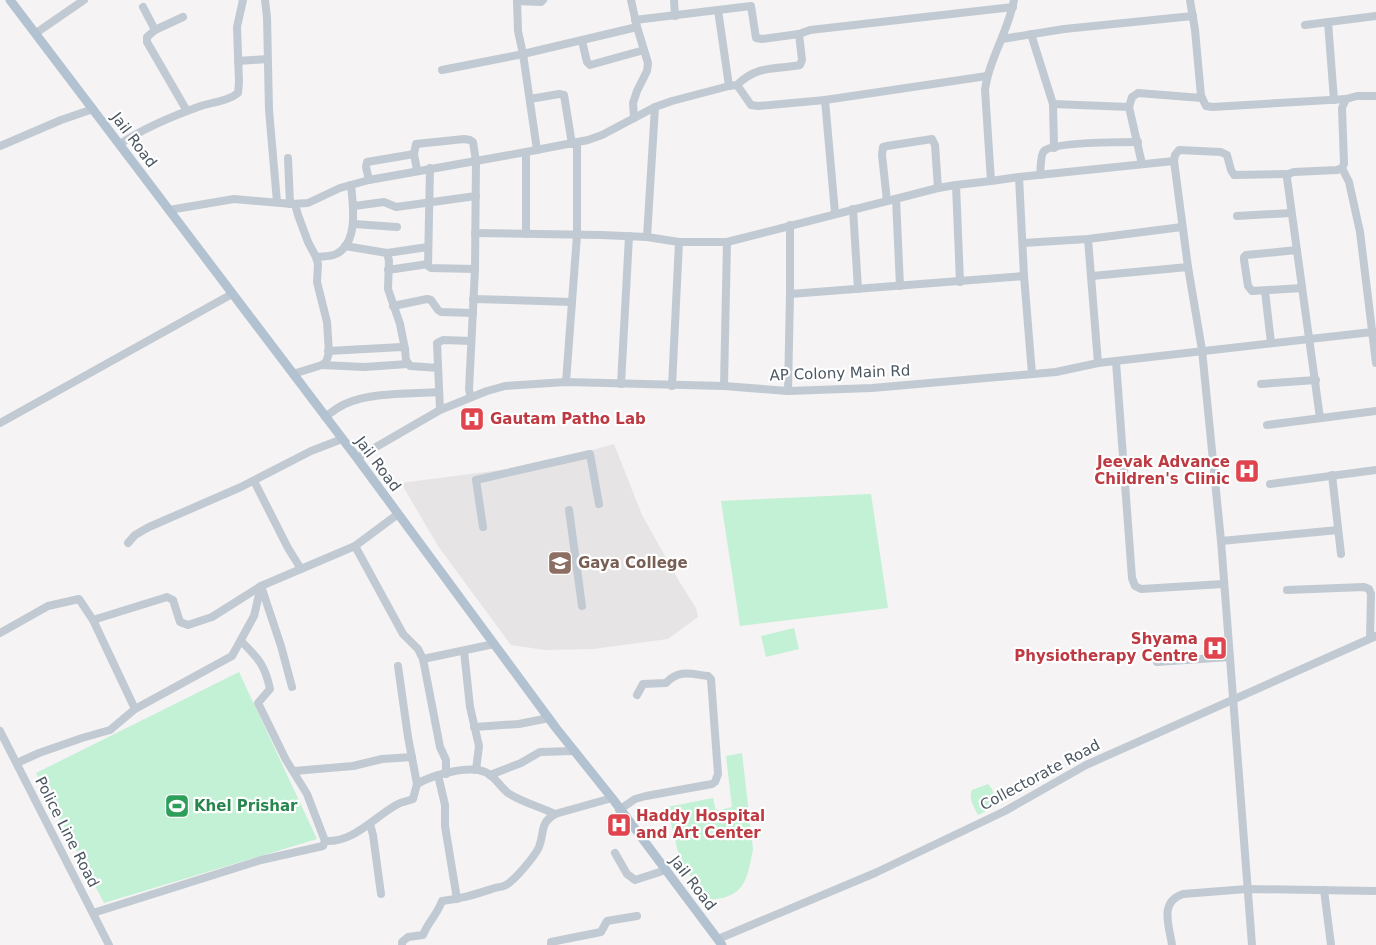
<svg xmlns="http://www.w3.org/2000/svg" width="1376" height="945" font-family="'DejaVu Sans',sans-serif">
  <style>
    .education { fill: #e6e4e5 }
    .green { fill: #c3f1d5 }
    .lines { fill: none; stroke-linecap: round; stroke-linejoin: round }
    .minor { stroke: #c1cad2; stroke-width: 8 }
    .major { stroke: #b3c2d1; stroke-width: 9 }
    .labels { text-anchor: middle; stroke-width: 4.5; stroke-linejoin: round; paint-order: stroke }
    .street-label { font-size: 15px; fill: #4a5661; stroke: #fff }
    .health-label { font-size: 15px; font-weight: bold; fill: #be3a42; stroke: #fff; text-anchor: start }
    .education-label { font-size: 15px; font-weight: bold; fill: #785e54; stroke: #fff; text-anchor: start }
    .leisure-label { font-size: 15px; font-weight: bold; fill: #27864d; stroke: #fff; text-anchor: start }
  </style>
  <rect width="100%" height="100%" fill="#f5f3f3"/>
  <!-- education -->
  <path class="education" d="M614 444 642 515 679 581 696 608 698 617 668 639 593 649 545 650 511 645 438 546 401 483 508 469 560 459Z"/>
  <!-- green -->
  <g class="green">
    <path d="M871 494 888 608 740 626 721 501Z"/>
    <path d="M794 628 799 649 766 657 761 636Z"/>
    <path d="M239 672 317 839 104 903 36 773Z"/>
    <path d="M742 753 753 849C747 882 744 898 707 900L687 871 678 852 667 807 713 798 716 811 732 807 726 756Z"/>
    <path d="M988 784 992 789 997 806 978 815C974 807 968 798 972 790Z"/>
  </g>
  <g class="lines">
    <!-- minor -->
    <g class="minor">
      <path d="M265 0 267 17 269 110 277 202"/>
      <path d="M517 0 518 31 523 54 537 150"/>
      <path d="M631 0 637 27 648 63 647 71 637 91 633 103 634 118"/>
      <path d="M674 0 675 16"/>
      <path d="M1014 0C1008 32 989 59 985 90L991 181 1019 177 1024 276 1032 374"/>
      <path d="M1190 0 1195 30 1201 96 1206 106 1212 107 1346 99 1357 96H1376"/>
      <path d="M517 1 541 2 543 0"/>
      <path d="M143 7 155 30"/>
      <path d="M718 10 729 86"/>
      <path d="M183 17 155 30 147 37V42L187 111"/>
      <path d="M635 20 751 6 756 38 762 39 799 34"/>
      <path d="M1328 22 1334 100"/>
      <path d="M1305 25 1376 16"/>
      <path d="M36 33 84 0"/>
      <path d="M1031 34 1053 104 1054 148"/>
      <path d="M1002 39 1064 29 1193 16"/>
      <path d="M582 41 587 62 590 65 644 50"/>
      <path d="M238 61 267 59"/>
      <path d="M442 70 523 54 637 27"/>
      <path d="M737 85 751 105 758 106 825 100 987 76"/>
      <path d="M530 99 559 94 564 95 572 144"/>
      <path d="M825 100 835 213"/>
      <path d="M1053 104 1129 107 1132 97 1138 93 1202 98"/>
      <path d="M1129 107 1142 164"/>
      <path d="M120 144C144 128 170 117 198 107 211 102 227 102 238 93L239 82 237 27 243 0"/>
      <path d="M0 146 61 120 93 109"/>
      <path d="M288 158 290 204"/>
      <path d="M430 168 428 266 431 268 475 269"/>
      <path d="M1342 168 1349 182 1360 232 1376 363"/>
      <path d="M417 170 414 154 416 144 464 139 470 140 473 142 476 161 475 269 469 390 471 397"/>
      <path d="M1040 175C1041 169 1040 155 1044 151 1054 142 1122 142 1138 142"/>
      <path d="M1019 177 1174 161"/>
      <path d="M369 180 366 167 367 162 414 154"/>
      <path d="M896 199 900 286"/>
      <path d="M887 201 882 155 883 147 887 146 932 139 935 145 938 188"/>
      <path d="M354 206 384 202 396 207 476 196"/>
      <path d="M853 209 858 289"/>
      <path d="M169 210 234 199 292 204 308 203 340 188 369 180 526 152"/>
      <path d="M1237 216 1291 213"/>
      <path d="M354 224 397 227"/>
      <path d="M475 233 601 235 647 237 679 242H727L938 188 956 185"/>
      <path d="M526 234V152L588 140 602 135 655 107 672 101 729 86 737 85C757 65 774 70 800 65L802 60 799 34 810 30 1013 7"/>
      <path d="M647 237 655 107"/>
      <path d="M1088 239 1098 363"/>
      <path d="M1023 243 1088 239 1182 227"/>
      <path d="M345 246 387 253 389 261 388 289 400 324 405 349"/>
      <path d="M1297 250 1246 255 1244 257V260L1248 286 1252 291 1302 288"/>
      <path d="M387 253 428 247"/>
      <path d="M316 257C323 256 330 257 336 254 359 243 353 205 351 185"/>
      <path d="M388 270 428 264"/>
      <path d="M1092 276 1188 267"/>
      <path d="M960 282 956 185 991 181"/>
      <path d="M1265 291 1271 343"/>
      <path d="M790 294 1024 276"/>
      <path d="M473 299 572 302"/>
      <path d="M393 306 427 299 431 300 438 310 441 312 473 313"/>
      <path d="M328 351 402 347 405 349 406 360 410 366 438 368"/>
      <path d="M1116 362 1132 578 1135 586 1141 589 1223 584"/>
      <path d="M322 365 364 367 408 364"/>
      <path d="M293 374 322 365 326 362 329 353 327 322 317 282 318 264 316 257 308 242 298 215 295 204"/>
      <path d="M566 382 577 235V143"/>
      <path d="M621 384 629 236"/>
      <path d="M1261 384 1316 380"/>
      <path d="M672 386 679 242"/>
      <path d="M724 386 727 242"/>
      <path d="M788 391 790 294V225"/>
      <path d="M440 410 437 343 443 340 471 341"/>
      <path d="M325 417C332 412 338 407 345 404 372 392 410 394 439 392"/>
      <path d="M1320 418 1287 178 1288 174 1294 172 1337 170 1342 168 1344 164 1342 108 1346 99"/>
      <path d="M0 423 232 294"/>
      <path d="M1267 425 1376 411"/>
      <path d="M357 458 440 410 487 391 505 386 566 382 724 386 788 391 872 388 1056 372 1098 363 1372 332"/>
      <path d="M1332 475 1341 554"/>
      <path d="M254 481 288 548 301 569"/>
      <path d="M1270 484 1376 470"/>
      <path d="M569 510 582 606"/>
      <path d="M483 527 476 480 590 454 599 504"/>
      <path d="M1221 541 1338 530"/>
      <path d="M128 543 135 535 149 527 241 487 311 451 342 439"/>
      <path d="M355 546 403 634 418 649 423 659 440 747 446 760V774"/>
      <path d="M1287 590 1364 587 1369 589 1371 594 1370 638"/>
      <path d="M93 620 167 597 173 600 180 622 188 625 212 617 261 586 281 646 292 687"/>
      <path d="M0 633 48 606 79 599 93 620 135 709"/>
      <path d="M241 641C258 658 265 665 270 689L258 703 286 760 307 794 325 841"/>
      <path d="M464 651 470 707 479 746 476 770"/>
      <path d="M423 659 494 644"/>
      <path d="M1157 662 1230 657"/>
      <path d="M398 666 408 737 417 784"/>
      <path d="M474 727 519 724 549 718"/>
      <path d="M0 731 109 945"/>
      <path d="M17 763 39 753 82 738 110 730 135 709 232 656 254 616 261 586 355 546 398 514"/>
      <path d="M294 771 353 766 382 759 412 757"/>
      <path d="M438 775 445 805V826L457 899"/>
      <path d="M490 775 521 763 540 752 574 751"/>
      <path d="M619 810 635 799 646 796 712 784 715 782 718 774 711 679 708 676C691 674 679 669 666 683L643 684 637 695"/>
      <path d="M370 824 373 835 381 894"/>
      <path d="M615 853 627 874 635 880 666 870"/>
      <path d="M1324 890 1331 945"/>
      <path d="M93 913 261 860 323 846 325 841C354 843 375 816 398 804 402 802 408 801 413 799L417 784C432 775 468 765 485 772 495 776 500 787 508 793 522 802 540 807 555 814"/>
      <path d="M718 939 875 873 1005 811 1086 765 1376 636"/>
      <path d="M402 945V942L408 937 423 935C428 922 437 915 442 901 462 899 476 894 495 888 498 887 503 887 506 885 515 880 535 856 539 847 545 832 539 824 555 814L612 798"/>
      <path d="M551 945V942L601 932 607 921 637 916"/>
      <path d="M1172 945C1169 925 1159 902 1183 894L1247 889 1376 891"/>
      <path d="M1252 945 1221 541 1202 350 1188 267 1174 161 1175 155 1179 150 1221 152 1227 155 1231 170 1234 175 1288 174"/>
    </g>
    <!-- major -->
    <path class="major" d="M10 0 357 458 556 728 612 798 722 945"/>
  </g>
  <!-- icons -->
  <defs>
    <symbol id="hospital-square" viewBox="-11 -11 22 22"><rect x="-9" y="-9" width="18" height="18" rx="4" fill="#e0444e" stroke="#fff"/><path d="M-5-5h3v3.5h4V-5h3V5h-3V1.5h-4V5h-3Z" fill="#fff"/></symbol>
    <symbol id="university-square" viewBox="-11 -11 22 22"><rect x="-9" y="-9" width="18" height="18" rx="4" fill="#8d6e63" stroke="#fff"/><path d="M0-5L7-2L0 1L-7-2ZM-4 1L0 2.5L4 1V4Q0 6-4 4Z" fill="#fff"/></symbol>
    <symbol id="stadium-square" viewBox="-11 -11 22 22"><rect x="-9" y="-9" width="18" height="18" rx="4" fill="#2e9e5b" stroke="#fff"/><path d="M0-5a6.5 5 0 1 0 0 10a6.5 5 0 1 0 0-10ZM-3.5-1.8h7v3.6h-7Z" fill="#fff"/></symbol>
  </defs>
  <g fill-rule="evenodd">
    <use href="#hospital-square" x="458" y="405" width="28" height="28"/>
    <use href="#hospital-square" x="1233" y="457" width="28" height="28"/>
    <use href="#university-square" x="546" y="549" width="28" height="28"/>
    <use href="#hospital-square" x="1201" y="634" width="28" height="28"/>
    <use href="#stadium-square" x="163" y="792" width="28" height="28"/>
    <use href="#hospital-square" x="605" y="811" width="28" height="28"/>
  </g>
  <g class="labels">
    <!-- street labels -->
    <g class="street-label">
      <text transform="translate(134 140) rotate(53)" y="5">Jail Road</text>
      <text transform="translate(840 373) rotate(-2)" y="5">AP Colony Main Rd</text>
      <text transform="translate(378 464) rotate(53)" y="5">Jail Road</text>
      <text transform="translate(1040 775) rotate(-28)" y="5">Collectorate Road</text>
      <text transform="translate(67 832) rotate(63)" y="5">Police Line Road</text>
      <text transform="translate(693 883) rotate(52)" y="5">Jail Road</text>
    </g>
    <!-- health labels -->
    <g class="health-label">
      <text x="490" y="424">Gautam Patho Lab</text>
      <text x="1230" y="467" text-anchor="end">Jeevak Advance<tspan x="1230" dy="17">Children's Clinic</tspan></text>
      <text x="1198" y="644" text-anchor="end">Shyama<tspan x="1198" dy="17">Physiotherapy Centre</tspan></text>
      <text x="636" y="821">Haddy Hospital<tspan x="636" dy="17">and Art Center</tspan></text>
    </g>
    <!-- education labels -->
    <g class="education-label">
      <text x="578" y="568">Gaya College</text>
    </g>
    <!-- leisure labels -->
    <g class="leisure-label">
      <text x="194" y="811">Khel Prishar</text>
    </g>
  </g>
</svg>
